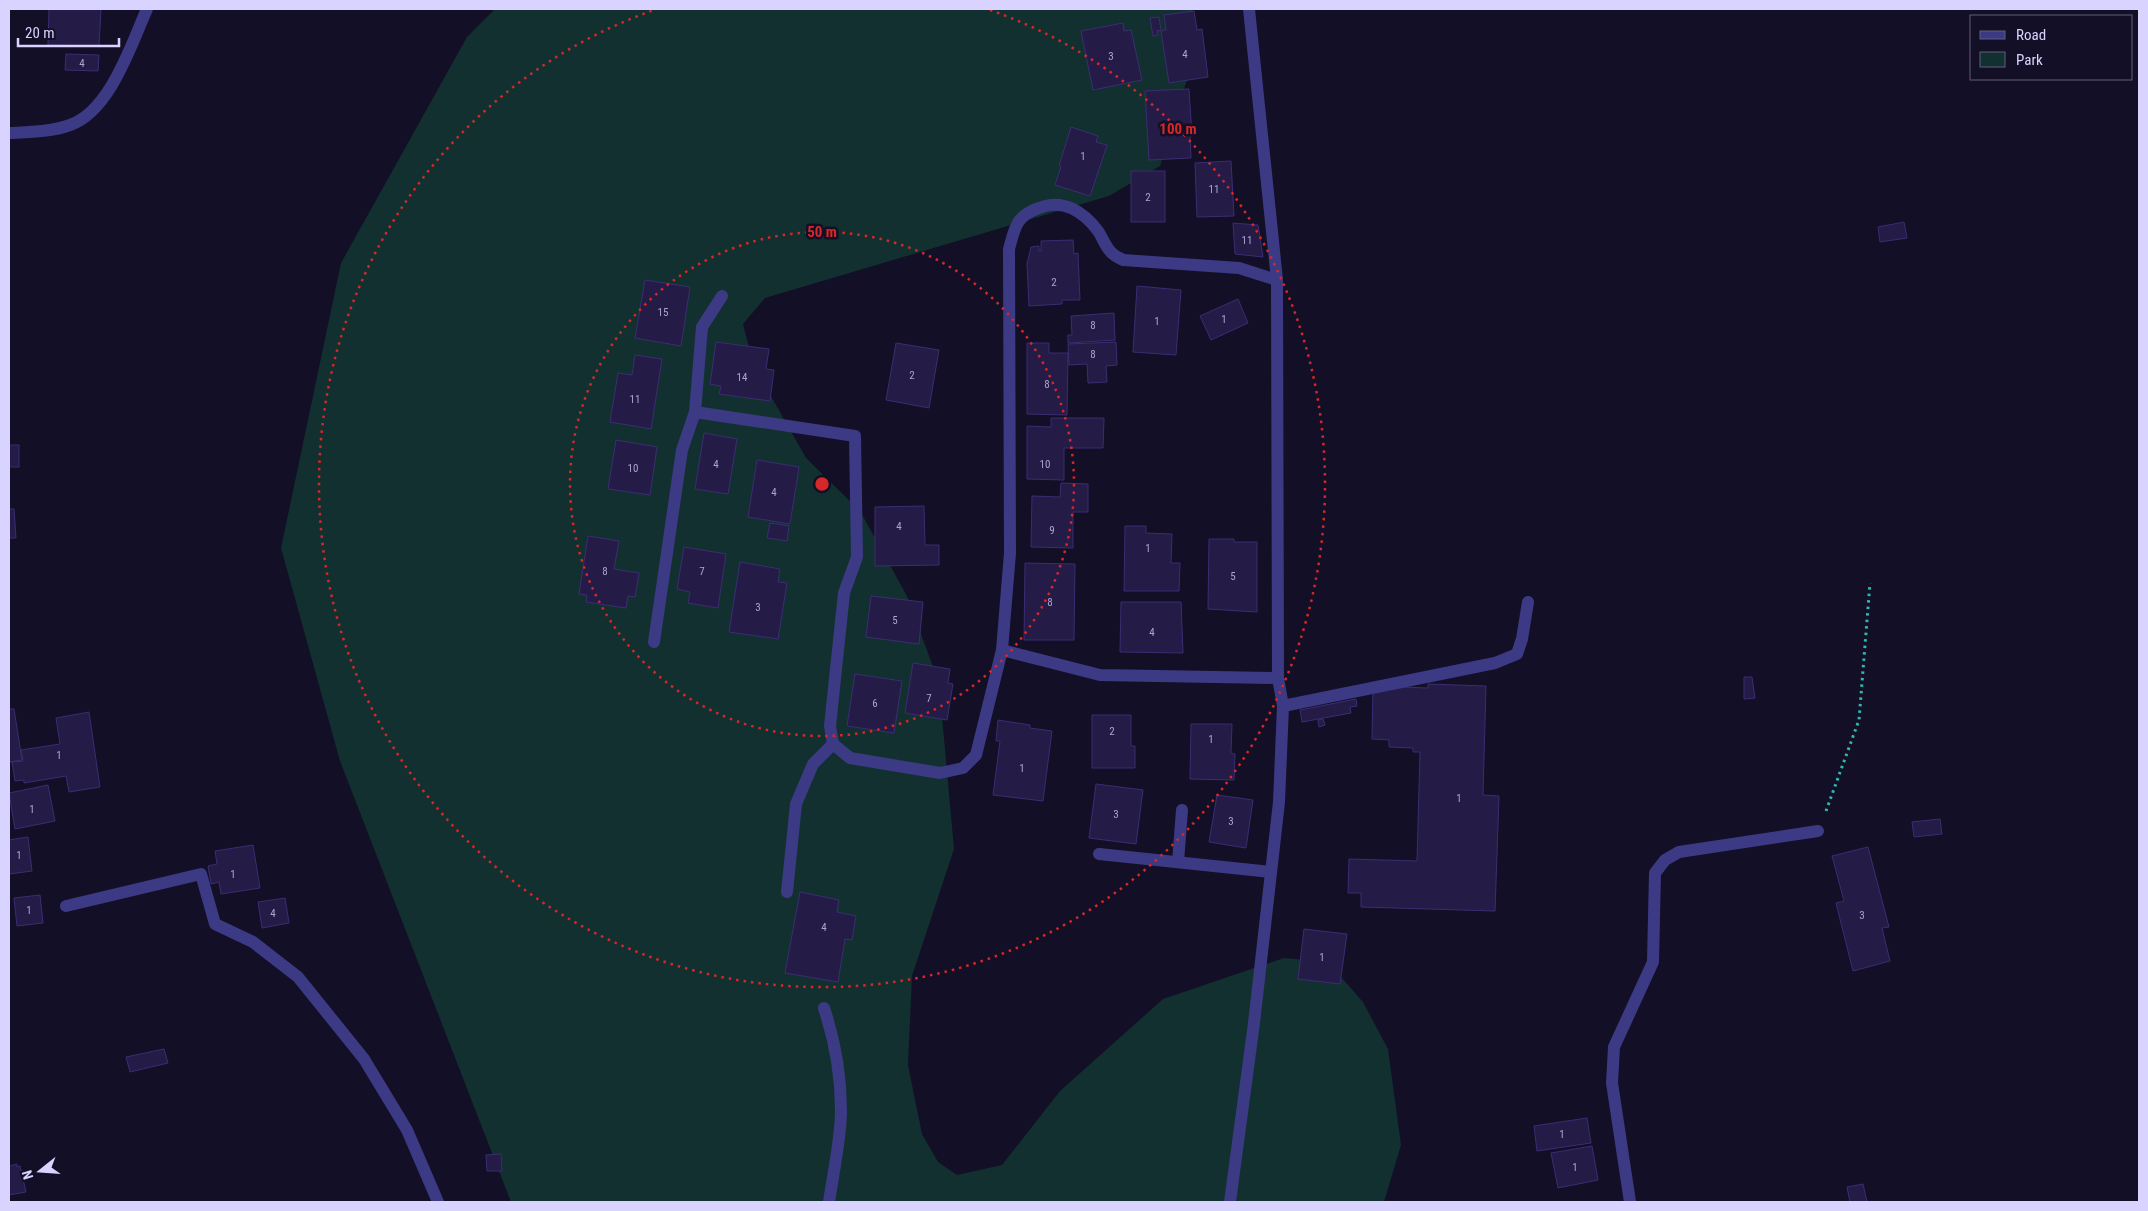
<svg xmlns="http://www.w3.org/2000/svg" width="2148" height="1211" font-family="'Roboto Condensed',sans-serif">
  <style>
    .green { fill: #12302f }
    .building { fill: #241b47; stroke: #3b2d73 }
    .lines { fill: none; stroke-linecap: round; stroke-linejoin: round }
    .path { stroke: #2fb8b0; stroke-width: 3; stroke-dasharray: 2.5 4; stroke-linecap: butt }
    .lane { stroke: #3d3a85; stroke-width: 12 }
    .street { stroke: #3d3a85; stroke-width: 12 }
    .ring { fill: none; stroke: #d62828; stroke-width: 2.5; stroke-dasharray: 2.5 5 }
    .labels { text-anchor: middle; stroke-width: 5; stroke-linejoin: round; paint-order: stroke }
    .number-label { font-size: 11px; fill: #aca6d1 }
    .centre { fill: #d62828; stroke: #130f26; stroke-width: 2.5 }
    .ring-label { font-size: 15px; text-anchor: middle; font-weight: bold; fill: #d62828; stroke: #130f26; stroke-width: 5; stroke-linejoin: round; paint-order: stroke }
  </style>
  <rect width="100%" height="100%" fill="#130f26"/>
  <!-- green -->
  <path class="green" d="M495 9H1192L1195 54 1160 166 1109 196 765 298 743 324 754 366 806 458 860 511 907 596 939 683 954 849 912 976 908 1065 922 1134 938 1162 957 1175 1002 1165 1060 1091 1163 999 1284 958 1328 962 1363 1002 1388 1049 1401 1145 1384 1202H511L340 761 281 548 341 263 467 37Z"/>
  <!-- building -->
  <g class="building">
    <path d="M49 9H101L99 46 48 45Z"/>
    <path d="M1194 11 1197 30 1202 29 1208 77 1169 83 1161 31 1166 30 1164 15Z"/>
    <path d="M1159 17 1161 30 1157 31 1158 35 1153 36 1150 18Z"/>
    <path d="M1123 23 1124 31 1131 30 1142 80 1093 90 1081 31Z"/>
    <path d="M66 54 99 55 98 71 65 70Z"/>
    <path d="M1189 89 1192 136H1190L1191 158 1149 160 1145 91Z"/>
    <path d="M1071 127 1098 136 1096 142 1107 145 1090 196 1055 185 1061 167 1059 166Z"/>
    <path d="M1231 161 1234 216 1197 217 1195 163Z"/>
    <rect x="1131" y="171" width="34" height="51"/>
    <path d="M1904 222 1907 238 1880 242 1878 227Z"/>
    <path d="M1233 223 1258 225 1263 257 1235 254Z"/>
    <path d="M1073 240 1074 254 1078 253 1080 300H1062V304L1029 306 1027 264 1031 247 1039 246V251H1041V241Z"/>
    <path d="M645 280 690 287 681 346 635 338Z"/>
    <path d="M1137 286 1181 290 1176 355 1133 352Z"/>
    <path d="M1238 299 1248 323 1211 340 1200 316Z"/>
    <path d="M1114 313 1115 340 1068 343V335H1072L1071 316Z"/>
    <path d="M716 342 769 349 766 369 774 370 770 401 719 394 721 386 710 384Z"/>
    <path d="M1116 342 1117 365 1106 366 1107 382 1088 383 1087 364 1069 365 1068 344Z"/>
    <path d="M896 343 939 350 929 408 886 400Z"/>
    <path d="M1027 343H1049V353H1068L1067 415 1027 414Z"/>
    <path d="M635 355 662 359 651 429 610 422 618 373 632 375Z"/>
    <path d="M1051 418H1104L1103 448H1064V480L1027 479V426L1051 427Z"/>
    <path d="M704 433 737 439 728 494 695 489Z"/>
    <path d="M616 440 657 447 650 495 608 489Z"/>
    <rect x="9" y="445" width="10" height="22"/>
    <path d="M757 460 799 467 790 524 748 517Z"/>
    <path d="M1061 483 1088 484V512H1073V548L1031 547 1032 496 1060 497Z"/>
    <path d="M924 506 925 545H939V565L875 566V507Z"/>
    <path d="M9 509H14L16 538H9Z"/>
    <path d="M770 523 789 526 787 541 767 538Z"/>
    <path d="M1125 526H1146V533L1172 534 1171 563H1180L1179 591H1124Z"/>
    <path d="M588 536 619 541 614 569 639 573 635 597 628 596 626 608 586 602 587 595 579 594Z"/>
    <path d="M1209 539H1234V542H1257V612L1208 609Z"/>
    <path d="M684 547 726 554 718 608 688 603 690 592 677 589Z"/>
    <path d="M740 562 780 569 778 582 787 583 778 639 729 632Z"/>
    <path d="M1025 563 1075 564 1074 640H1024Z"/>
    <path d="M871 596 923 602 919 644 866 637Z"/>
    <path d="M1121 602H1181L1183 653 1120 652Z"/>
    <path d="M913 663 950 669 948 683 953 684 947 720 905 713Z"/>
    <path d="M855 674 902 681 894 733 847 726Z"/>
    <path d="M1744 677H1752L1755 698 1744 699Z"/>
    <path d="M1428 684 1486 686 1483 795 1499 796 1495 911 1361 907V893H1348L1349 859 1417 861 1420 752H1413V748L1389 747V740L1372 739 1373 686 1428 688Z"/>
    <path d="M1356 699 1357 706 1350 707 1351 713 1302 722 1300 710Z"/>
    <path d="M9 709H14L22 760 9 762Z"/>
    <path d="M89 712 100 787 69 792 66 776 24 783V780L15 781 12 762 23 761 21 750 60 744 56 718Z"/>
    <path d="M1092 715H1131V746H1135V768H1092Z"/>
    <path d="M1323 719 1325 725 1319 727 1318 720Z"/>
    <path d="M998 720 1030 725V728L1052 731 1043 801 993 795 1000 741H996Z"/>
    <path d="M1191 724H1232L1231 753 1235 754 1234 780 1190 779Z"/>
    <path d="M1096 784 1143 790 1136 844 1089 838Z"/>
    <path d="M48 785 55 821 15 829 9 793Z"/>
    <path d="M1217 795 1253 800 1246 848 1209 842Z"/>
    <path d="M1940 819 1942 834 1914 837 1912 822Z"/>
    <path d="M28 837 32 871 9 874V840Z"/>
    <path d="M253 845 260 888 221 894 219 882 211 884 208 866 217 864 215 851Z"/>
    <path d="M1868 847 1889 927 1882 928 1890 961 1853 971 1836 903 1844 901 1832 856Z"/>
    <path d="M800 892 839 900 837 912 856 916 852 940 845 939 838 982 785 973Z"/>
    <path d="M40 895 43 923 17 926 14 898Z"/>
    <path d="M285 898 289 923 262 928 258 902Z"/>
    <path d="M1304 929 1347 934 1340 984 1298 979Z"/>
    <path d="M164 1049 168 1063 130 1072 126 1057Z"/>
    <path d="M1587 1118 1591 1143 1537 1151 1534 1126Z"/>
    <path d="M1592 1146 1598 1180 1558 1188 1551 1153Z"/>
    <path d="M501 1154 502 1171H487L486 1155Z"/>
    <path d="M17 1164V1167L20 1166 26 1192 9 1195V1166Z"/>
    <path d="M1863 1184 1867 1202H1850L1847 1187Z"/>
  </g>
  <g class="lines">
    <!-- path -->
    <path class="path" d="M1826 811 1859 720 1870 583"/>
    <!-- lane -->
    <g class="lane">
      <path d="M787 892 796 804 813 764 833 744"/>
      <path d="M66 906 201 874 215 924 253 942 298 977 364 1059 407 1130 438 1202"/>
      <path d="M824 1008C835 1041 841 1076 841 1111 841 1137 833 1175 829 1202"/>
    </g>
    <!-- street -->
    <g class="street">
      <path d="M9 133C29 132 51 132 70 125 110 111 131 45 147 9"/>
      <path d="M695 412 855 436 857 557 844 593 830 726 833 744 850 758 940 773 963 768 976 755 1002 650 1010 553 1009 249C1015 227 1016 216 1039 208 1063 198 1084 212 1098 231 1103 238 1106 249 1113 254 1116 257 1120 258 1123 260L1239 268 1277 280"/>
      <path d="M654 642 682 450 695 412 702 327 722 296"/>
      <path d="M1002 650 1100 675 1278 678"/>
      <path d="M1283 706 1495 663 1517 654 1522 639 1528 602"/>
      <path d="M1099 854 1271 872"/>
      <path d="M1178 862 1182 810"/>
      <path d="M1230 1202 1254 1023 1279 802 1283 706 1278 678 1277 280 1249 9"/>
      <path d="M1630 1202 1612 1083 1614 1047 1653 962 1655 873 1665 860 1679 852 1818 831"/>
    </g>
  </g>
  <!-- distance rings -->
  <g class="ring">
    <circle cx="822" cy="484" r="252"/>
    <path d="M990 10A503 503 0 1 1 654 10"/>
  </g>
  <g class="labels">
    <!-- number labels -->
    <g class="number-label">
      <text x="1185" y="58">4</text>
      <text x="1111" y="60">3</text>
      <text x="82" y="67">4</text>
      <text x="1083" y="160">1</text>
      <text x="1214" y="193">11</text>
      <text x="1148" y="201">2</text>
      <text x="1247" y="244">11</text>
      <text x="1054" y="286">2</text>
      <text x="663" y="316">15</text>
      <text x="1224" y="323">1</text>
      <text x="1157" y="325">1</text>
      <text x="1093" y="329">8</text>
      <text x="1093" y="358">8</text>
      <text x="912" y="379">2</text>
      <text x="742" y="381">14</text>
      <text x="1047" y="388">8</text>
      <text x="635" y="403">11</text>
      <text x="716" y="468">4</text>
      <text x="1045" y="468">10</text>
      <text x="633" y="472">10</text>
      <text x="774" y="496">4</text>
      <text x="899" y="530">4</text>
      <text x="1052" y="534">9</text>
      <text x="1148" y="552">1</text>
      <text x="605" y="575">8</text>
      <text x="702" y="575">7</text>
      <text x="1233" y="580">5</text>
      <text x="1050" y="606">8</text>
      <text x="758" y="611">3</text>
      <text x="895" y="624">5</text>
      <text x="1152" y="636">4</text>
      <text x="929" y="702">7</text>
      <text x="875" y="707">6</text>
      <text x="1112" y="735">2</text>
      <text x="1211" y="743">1</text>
      <text x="59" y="759">1</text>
      <text x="1022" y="772">1</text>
      <text x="1459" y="802">1</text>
      <text x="32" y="813">1</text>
      <text x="1116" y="818">3</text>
      <text x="1231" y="825">3</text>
      <text x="19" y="859">1</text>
      <text x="233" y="878">1</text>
      <text x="29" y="914">1</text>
      <text x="273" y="917">4</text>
      <text x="1862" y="919">3</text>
      <text x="824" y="931">4</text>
      <text x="1322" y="961">1</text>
      <text x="1562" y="1138">1</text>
      <text x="1575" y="1171">1</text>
    </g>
  </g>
  <circle cx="822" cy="484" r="8" class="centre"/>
  <g class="ring-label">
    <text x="1178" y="134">100 m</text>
    <text x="822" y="237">50 m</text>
  </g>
  <!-- border -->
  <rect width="2148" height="1211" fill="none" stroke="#d9d4ff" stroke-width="20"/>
  <!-- legend -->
  <rect x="1970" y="15" width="162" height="65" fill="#130f26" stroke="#625e7d"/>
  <rect x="1980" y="31" width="25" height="8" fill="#3d3a85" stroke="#625e7d"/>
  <text x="2016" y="40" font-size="15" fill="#d9d4ff">Road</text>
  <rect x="1980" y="52" width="25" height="15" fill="#12302f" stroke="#625e7d"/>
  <text x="2016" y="65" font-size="15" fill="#d9d4ff">Park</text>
  <!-- north arrow -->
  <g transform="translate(40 1171) rotate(253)" stroke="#130f26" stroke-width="4" paint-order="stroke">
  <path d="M0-4L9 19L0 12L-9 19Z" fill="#d9d4ff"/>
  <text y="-8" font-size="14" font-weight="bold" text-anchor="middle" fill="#d9d4ff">N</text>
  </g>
  <!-- scale -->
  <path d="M18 38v8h101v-8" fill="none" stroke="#d9d4ff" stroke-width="2.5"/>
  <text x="25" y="38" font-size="15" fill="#d9d4ff" stroke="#130f26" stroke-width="4" paint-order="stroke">20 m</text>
</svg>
